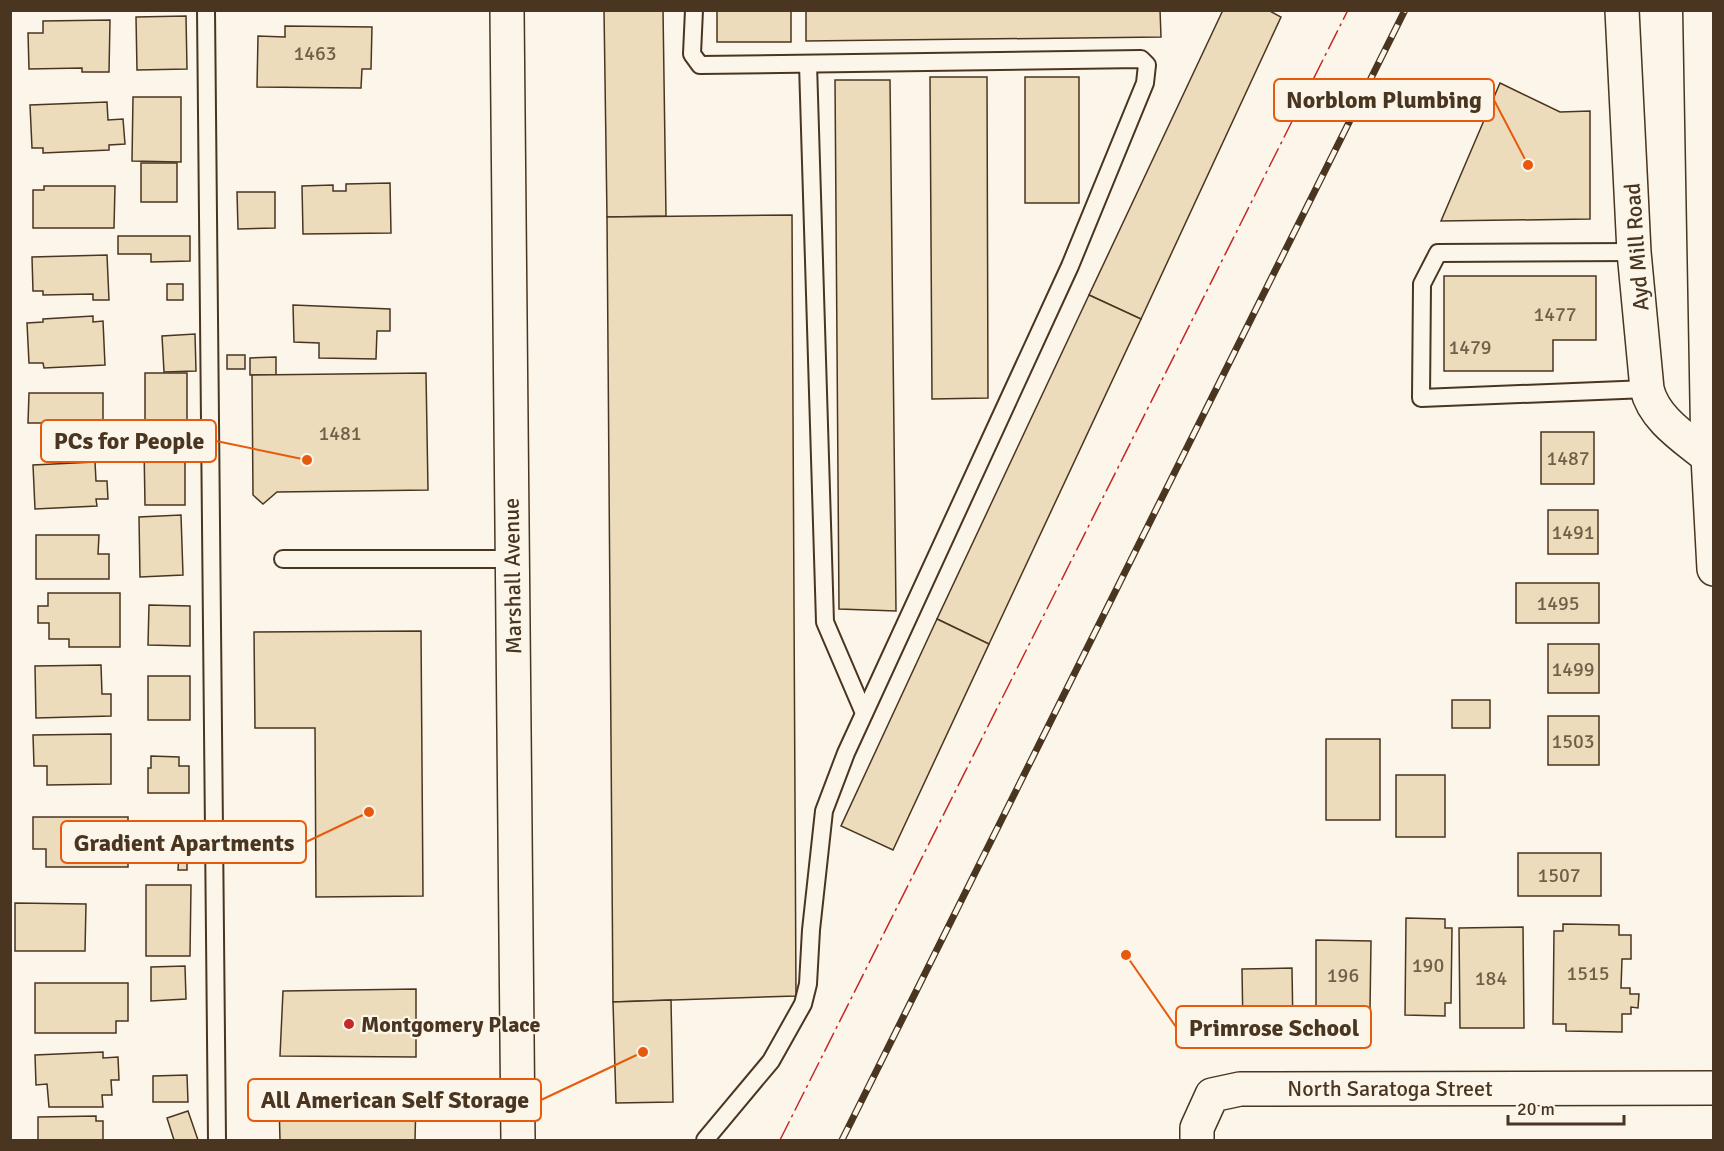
<svg xmlns="http://www.w3.org/2000/svg" width="1724" height="1151" font-family="Signika,sans-serif">
  <style>
    .building { fill: #ecdcbc; stroke: #4a3520; stroke-width: 1.5 }
    .lines { fill: none; stroke-linecap: round; stroke-linejoin: round }
    .service-casing { stroke: #4a3520; stroke-width: 20 }
    .minor-casing { stroke: #4a3520; stroke-width: 36 }
    .tertiary-casing { stroke: #4a3520; stroke-width: 36 }
    .secondary-casing { stroke: #4a3520; stroke-width: 36 }
    .service { stroke: #fbf6e9; stroke-width: 16 }
    .minor { stroke: #fbf6e9; stroke-width: 33 }
    .tertiary { stroke: #fbf6e9; stroke-width: 33 }
    .secondary { stroke: #fbf6e9; stroke-width: 33 }
    .rail-casing { stroke: #4a3520; stroke-width: 7 }
    .rail { stroke: #fbf6e9; stroke-width: 4.5; stroke-dasharray: 14; stroke-linecap: butt }
    .power { stroke: #c62828; stroke-width: 1.5; stroke-dasharray: 21 4.5 3 4.5; stroke-linecap: butt }
    .poi-dot { fill: #c62828; stroke: #fbf6e9; stroke-width: 2 }
    .labels { text-anchor: middle; stroke-width: 4.5; stroke-linejoin: round; paint-order: stroke }
    .number-label { font-size: 20px; fill: #725f47 }
    .street-label { font-size: 22px; fill: #4a3520; stroke: #fbf6e9 }
    .poi-label { font-size: 22px; font-weight: bold; fill: #4a3520; stroke: #fbf6e9; text-anchor: start }
    .leader { fill: none; stroke: #e8590c; stroke-width: 2 }
    .callout-dot { fill: #e8590c; stroke: #fbf6e9; stroke-width: 2 }
    .callout { fill: #fbf6e9; stroke: #e8590c; stroke-width: 2 }
    .callout-label { font-size: 24px; text-anchor: middle; font-weight: bold; fill: #4a3520 }
  </style>
  <rect width="100%" height="100%" fill="#fbf6e9"/>
  <!-- building -->
  <g class="building">
    <path d="M604 10H663L666 216 607 217Z"/>
    <rect x="717" y="10" width="74" height="32"/>
    <path d="M806 10H1160L1161 37 806 41Z"/>
    <path d="M1223 10H1268L1281 17 1141 319 1089 295Z"/>
    <path d="M186 16 187 69 137 70 136 17Z"/>
    <path d="M110 20 109 72H82V68L29 69 28 33H43V21Z"/>
    <path d="M285 26 372 27 371 69H362L361 88 257 87 258 36 285 37Z"/>
    <path d="M930 77H987L988 398 932 399Z"/>
    <rect x="1025" y="77" width="54" height="126"/>
    <path d="M835 80H890L896 611 839 609Z"/>
    <path d="M1500 83 1560 112 1590 111V219L1441 221Z"/>
    <path d="M133 97H181V162L132 161Z"/>
    <path d="M107 102 108 120 123 119 125 144 109 145V150L43 153V148H32L30 105Z"/>
    <rect x="141" y="163" width="36" height="39"/>
    <path d="M390 183 391 233 303 234 302 186 333 185V191H346V184Z"/>
    <path d="M44 186H115L114 228H33V190H44Z"/>
    <path d="M237 192H275V228L238 229Z"/>
    <path d="M792 215 796 996 613 1002 607 217Z"/>
    <path d="M118 236H190V261L151 262V254H118Z"/>
    <path d="M107 255 109 300H93V294L43 295V291H33L32 257Z"/>
    <path d="M1444 276H1596V340H1553V371H1444Z"/>
    <rect x="167" y="284" width="16" height="16"/>
    <path d="M1089 295 1141 319 989 644 937 619Z"/>
    <path d="M293 305 390 309V331H377L376 359 319 358V343L294 342Z"/>
    <path d="M93 316V322L103 321 105 365 44 368 43 363H29L27 323 43 322V319Z"/>
    <path d="M195 334 196 371 164 372 162 336Z"/>
    <rect x="227" y="355" width="18" height="14"/>
    <path d="M276 357V375H250V358Z"/>
    <rect x="145" y="373" width="42" height="56"/>
    <path d="M426 373 428 490 277 492 263 504 253 495 252 375Z"/>
    <path d="M29 393H103V443H49V423H28Z"/>
    <rect x="1541" y="432" width="53" height="52"/>
    <path d="M144 446H185V505H145Z"/>
    <path d="M95 462 96 481H107L108 499H96L97 506 35 509 33 465Z"/>
    <rect x="1548" y="510" width="50" height="44"/>
    <path d="M181 515 183 575 140 577 139 517Z"/>
    <path d="M36 535H99L98 554H109V579H36Z"/>
    <rect x="1516" y="583" width="83" height="40"/>
    <path d="M48 593H120V647H69V639H49V623H38V606H48Z"/>
    <path d="M149 605 190 606V646L148 645Z"/>
    <path d="M937 619 989 644 893 850 841 826Z"/>
    <path d="M421 631 423 896 316 897 315 728H255L254 632Z"/>
    <rect x="1548" y="644" width="51" height="49"/>
    <path d="M101 665 102 694H111V716L36 718 35 666Z"/>
    <rect x="148" y="676" width="42" height="44"/>
    <rect x="1452" y="700" width="38" height="28"/>
    <rect x="1548" y="716" width="51" height="49"/>
    <path d="M111 734V784L47 785V766H34L33 735Z"/>
    <rect x="1326" y="739" width="54" height="81"/>
    <path d="M151 756 179 757V766H189V793H148V768H151Z"/>
    <rect x="1396" y="775" width="49" height="62"/>
    <path d="M33 817H128V837H151V854H128V867H46V849H33Z"/>
    <path d="M179 852H187V870H178Z"/>
    <rect x="1518" y="853" width="83" height="43"/>
    <path d="M146 885H191L190 956H146Z"/>
    <path d="M15 903 86 904 85 951H15Z"/>
    <path d="M1406 918 1445 919V928H1452L1451 1003H1445V1016L1405 1015Z"/>
    <path d="M1563 924 1619 925V935H1631V959H1622L1621 988H1630V994H1639L1638 1008 1631 1007V1014H1622V1032L1566 1031V1024H1553L1554 931H1563Z"/>
    <path d="M1523 927 1524 1028H1460L1459 928Z"/>
    <path d="M1316 940 1371 941 1370 1010H1316Z"/>
    <path d="M185 966 186 999 151 1001V967Z"/>
    <path d="M1292 968 1293 1031 1243 1032 1242 969Z"/>
    <path d="M35 983H128V1021H116V1033H35Z"/>
    <path d="M416 989V1057L280 1056 283 991Z"/>
    <path d="M671 1000 673 1102 616 1103 613 1002Z"/>
    <path d="M103 1052V1058L118 1057 119 1080H111L112 1095H102L103 1107H49L47 1084 36 1085 35 1055Z"/>
    <path d="M187 1075 188 1102H153V1076Z"/>
    <path d="M416 1100 415 1140H280L279 1103Z"/>
    <path d="M188 1111 198 1140H174L167 1118Z"/>
    <path d="M96 1116V1121H103V1140H38V1117Z"/>
  </g>
  <g class="lines">
    <defs>
      <g id="service">
        <path d="M206 10 217 1140"/>
        <path d="M694 10 692 54 700 65 1141 59 1147 65 1145 83 1070 266 846 753 824 811 811 930 808 984 803 1004 771 1061 705 1140"/>
        <path d="M808 64 825 622 864 713"/>
        <path d="M1634 252 1438 253 1422 284 1421 398 1647 389"/>
        <path d="M283 559H512"/>
      </g>
      <path id="minor" d="M1197 1140V1128L1212 1095 1240 1089 1714 1088"/>
      <g id="tertiary">
        <path d="M507 10 518 1140"/>
        <path d="M1700 10 1708 457"/>
      </g>
      <path id="secondary" d="M1622 10 1634 252 1647 389C1654 419 1685 438 1708 457L1714 569"/>
    </defs>
    <!-- service casing -->
    <use href="#service" class="service-casing"/>
    <!-- minor casing -->
    <use href="#minor" class="minor-casing"/>
    <!-- tertiary casing -->
    <use href="#tertiary" class="tertiary-casing"/>
    <!-- secondary casing -->
    <use href="#secondary" class="secondary-casing"/>
    <!-- service -->
    <use href="#service" class="service"/>
    <!-- minor -->
    <use href="#minor" class="minor"/>
    <!-- tertiary -->
    <use href="#tertiary" class="tertiary"/>
    <!-- secondary -->
    <use href="#secondary" class="secondary"/>
    <defs>
      <path id="rail" d="M842 1140 1405 10"/>
    </defs>
    <!-- rail casing -->
    <use href="#rail" class="rail-casing"/>
    <!-- rail -->
    <use href="#rail" class="rail"/>
    <!-- power -->
    <path class="power" d="M780 1140 1348 10"/>
  </g>
  <!-- markers -->
  <circle class="poi-dot" cx="349" cy="1024" r="6"/>
  <g class="labels">
    <!-- number labels -->
    <g class="number-label">
      <text x="315" y="60">1463</text>
      <text x="1555" y="321">1477</text>
      <text x="1470" y="354">1479</text>
      <text x="340" y="440">1481</text>
      <text x="1568" y="465">1487</text>
      <text x="1573" y="539">1491</text>
      <text x="1558" y="610">1495</text>
      <text x="1573" y="676">1499</text>
      <text x="1573" y="748">1503</text>
      <text x="1559" y="882">1507</text>
      <text x="1428" y="972">190</text>
      <text x="1588" y="980">1515</text>
      <text x="1343" y="982">196</text>
      <text x="1491" y="985">184</text>
    </g>
    <!-- street labels -->
    <g class="street-label">
      <text transform="translate(1636 247) rotate(-94)" y="8">Ayd Mill Road</text>
      <text transform="translate(512 576) rotate(-91)" y="8">Marshall Avenue</text>
      <text x="1390" y="1096">North Saratoga Street</text>
    </g>
    <!-- poi labels -->
    <g class="poi-label">
      <text x="361" y="1032">Montgomery Place</text>
    </g>
  </g>
  <!-- callouts -->
  <path class="leader" d="M1528 165L1494 100M307 460L216 441M369 812L306 842M1126 955L1176 1027M643 1052L541 1100"/>
  <g class="callout-dot">
    <circle cx="1528" cy="165" r="6"/>
    <circle cx="307" cy="460" r="6"/>
    <circle cx="369" cy="812" r="6"/>
    <circle cx="1126" cy="955" r="6"/>
    <circle cx="643" cy="1052" r="6"/>
  </g>
  <g class="callout">
    <rect x="1274" y="79" width="220" height="42" rx="6"/>
    <rect x="41" y="420" width="175" height="42" rx="6"/>
    <rect x="61" y="821" width="245" height="42" rx="6"/>
    <rect x="1176" y="1006" width="195" height="42" rx="6"/>
    <rect x="248" y="1079" width="293" height="42" rx="6"/>
  </g>
  <g class="callout-label">
    <text x="1384" y="108">Norblom Plumbing</text>
    <text x="129" y="449">PCs for People</text>
    <text x="184" y="851">Gradient Apartments</text>
    <text x="1274" y="1036">Primrose School</text>
    <text x="395" y="1108">All American Self Storage</text>
  </g>
  <!-- border -->
  <rect width="1724" height="1151" fill="none" stroke="#4a3520" stroke-width="24"/>
  <!-- scale -->
  <path d="M1508 1115v9h116v-9" fill="none" stroke="#4a3520" stroke-width="3"/>
  <text x="1517" y="1115" font-size="18" fill="#4a3520" stroke="#fbf6e9" stroke-width="4.5" paint-order="stroke">20 m</text>
</svg>
